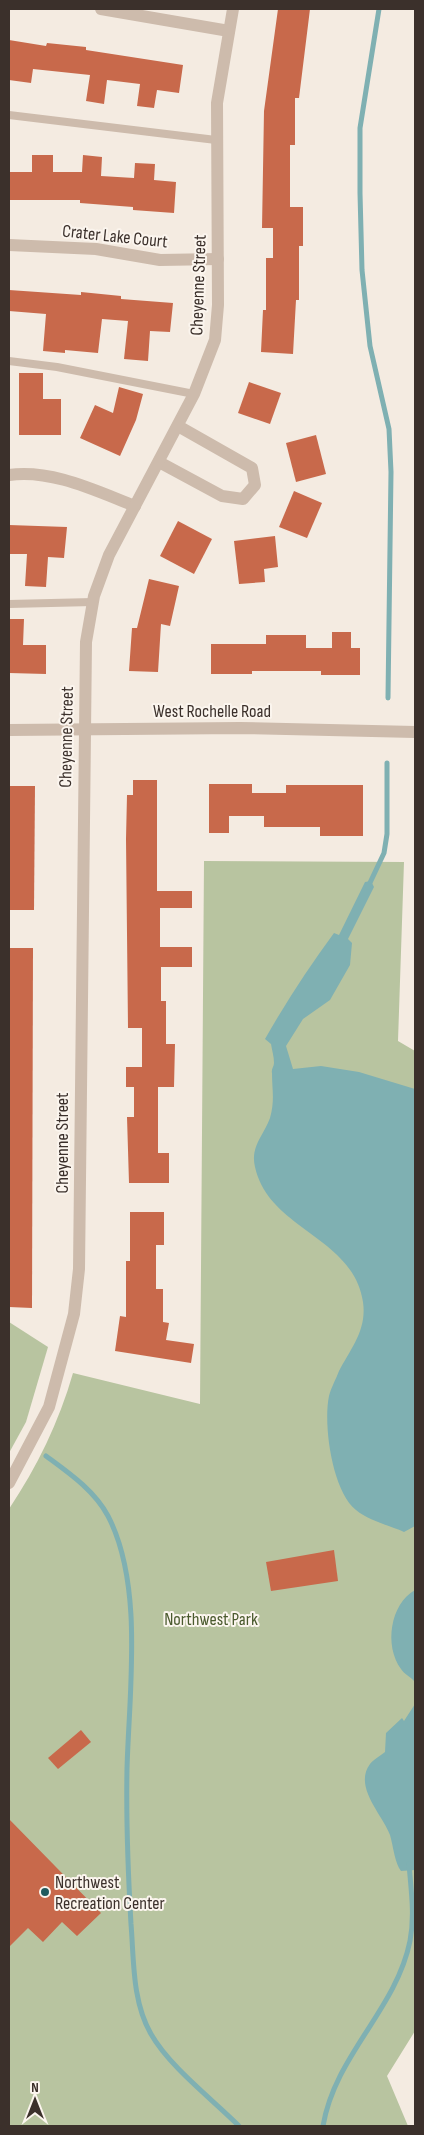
<svg xmlns="http://www.w3.org/2000/svg" width="424" height="2135" font-family="'Sofia Sans Condensed',sans-serif">
  <style>
    .green { fill: #b8c4a0 }
    .water { fill: #7fb0b2 }
    .lines { fill: none; stroke-linecap: round; stroke-linejoin: round }
    .stream { stroke: #7fb0b2; stroke-width: 5 }
    .building { fill: #c8694b }
    .service { stroke: #cdbbac; stroke-width: 8 }
    .minor { stroke: #cdbbac; stroke-width: 12 }
    .tertiary { stroke: #cdbbac; stroke-width: 12 }
    .poi-dot { fill: #1f5a5e; stroke: #fbf5ee; stroke-width: 2 }
    .labels { text-anchor: middle; stroke-width: 4; stroke-linejoin: round; paint-order: stroke }
    .street-label { font-size: 18px; fill: #3b302b; stroke: #fbf5ee }
    .park-label { font-size: 18px; fill: #4a5a2e; stroke: #fbf5ee }
    .poi-label { font-size: 18px; fill: #3b302b; stroke: #fbf5ee; text-anchor: start }
  </style>
  <rect width="100%" height="100%" fill="#f4ebe1"/>
  <!-- green -->
  <g class="green">
    <path d="M204 861 404 862 398 1041 415 1051V2031L387 2076 408 2126H9V1509C37 1467 59 1422 73 1373L200 1404Z"/>
    <path d="M9 1322 48 1347 26 1422 9 1453Z"/>
  </g>
  <!-- water -->
  <g class="water">
    <path d="M371 881 374 887 348 939 352 943 350 965 330 1000 303 1019 286 1046 293 1069 321 1066 359 1072 415 1089V1526L404 1532C389 1525 369 1521 356 1510 332 1491 323 1424 329 1396 331 1388 336 1379 339 1371 351 1348 367 1330 363 1302 353 1236 269 1230 255 1167 250 1146 264 1135 270 1118 275 1100 272 1090 272 1073 271 1069 274 1067 274 1063 274 1057 272 1050 271 1044L265 1039C286 1002 309 967 334 933L339 935 365 882Z"/>
    <path d="M415 1590V1682C411 1677 404 1674 401 1669 384 1646 390 1604 415 1590Z"/>
    <path d="M415 1704V1870L401 1871C395 1864 393 1845 390 1835 383 1815 353 1787 370 1764 373 1760 380 1756 385 1752L386 1733 402 1718 404 1721Z"/>
  </g>
  <g class="lines">
    <!-- stream -->
    <g class="stream">
      <path d="M379 9 360 128V193L362 270 370 346 389 429 391 472 388 698"/>
      <path d="M368 887 384 853 387 834V763"/>
      <path d="M46 1456C69 1473 94 1490 108 1516 144 1585 129 1692 127 1769 126 1821 128 1872 131 1924 134 1960 132 2001 151 2034 169 2066 212 2099 239 2126"/>
      <path d="M323 2126C335 2055 396 2010 410 1941 415 1915 411 1890 409 1864"/>
    </g>
  </g>
  <!-- building -->
  <g class="building">
    <path d="M278 9H310L299 98H295V145H290V207H303V246H299V300H296L293 354 261 352 263 310H266V258H273V228H262L264 111Z"/>
    <path d="M9 40 46 46 47 43 86 47V50L183 65 179 93 157 90 154 108 137 106 140 84 107 80 104 104 86 101 90 75 33 69 31 83 9 80Z"/>
    <path d="M32 155H53V172H82L83 155 102 157 101 176 134 178 135 163 155 164 154 180 176 182 174 213 133 210V207L80 203V200H9V172H32Z"/>
    <path d="M9 290 81 295V292L121 296V299L173 303 170 332 150 331 148 361 124 359 128 321 102 319 98 353 65 350V353L43 351 46 314 9 311Z"/>
    <path d="M19 373H43V399H61V435H19Z"/>
    <path d="M249 382 281 393 270 424 238 413Z"/>
    <path d="M119 387 143 394 136 420 120 456 80 438 95 405 113 413Z"/>
    <path d="M316 435 326 474 296 482 286 443Z"/>
    <path d="M294 491 322 503 307 538 279 527Z"/>
    <path d="M178 521 212 539 194 574 160 556Z"/>
    <path d="M9 525 67 527 64 558 48 557 46 587 25 586 27 554H9Z"/>
    <path d="M275 536 278 567 264 569 265 582 239 584 234 541Z"/>
    <path d="M149 579 179 586 170 626 161 624 158 672 129 671 132 628H137Z"/>
    <path d="M9 619H24L23 645H46V674L9 673Z"/>
    <path d="M332 632H351V648H360V675H321V671H252V674H211V644H266V635H306V648H332Z"/>
    <path d="M133 780H157V891H192V908H160V947H192V967H161V1001H166V1044H175L174 1087H158V1153H169V1183H129L127 1117H134V1087H126V1067H142V1028H128L126 839 127 795H133Z"/>
    <path d="M209 784H252V793H286V785H363V836H320V827H264V816H229V833H209Z"/>
    <path d="M9 786H35L34 910H9Z"/>
    <path d="M9 948H33L32 1308 9 1307Z"/>
    <path d="M130 1212H164V1245H156V1289H163V1322L169 1323 166 1340 194 1344 191 1363 115 1351 120 1316 126 1317V1261H130Z"/>
    <path d="M334 1550 338 1581 271 1591 266 1562Z"/>
    <path d="M81 1730 91 1742 58 1769 48 1758Z"/>
    <path d="M9 1819 101 1913 77 1936 62 1922 43 1942 28 1928 9 1947Z"/>
  </g>
  <g class="lines">
    <!-- service -->
    <g class="service">
      <path d="M9 115 216 140"/>
      <path d="M9 361 57 367 194 394"/>
      <path d="M9 604 93 602"/>
    </g>
    <!-- minor -->
    <g class="minor">
      <path d="M101 9 229 31"/>
      <path d="M9 245 96 249 160 260 218 259"/>
      <path d="M159 462 222 496 243 499 255 485 252 468 178 426"/>
      <path d="M9 475C52 469 96 491 135 506"/>
    </g>
    <!-- tertiary -->
    <g class="tertiary">
      <path d="M9 730 240 728 415 732"/>
      <path d="M9 1483 49 1407 74 1314 79 1269 86 642 94 596 109 555 194 394 215 340 218 305 217 103 233 9"/>
    </g>
  </g>
  <!-- markers -->
  <circle class="poi-dot" cx="45" cy="1892" r="5"/>
  <g class="labels">
    <!-- street labels -->
    <g class="street-label">
      <text transform="translate(115 236) rotate(6)" y="6">Crater Lake Court</text>
      <text transform="translate(198 285) rotate(-88)" y="6">Cheyenne Street</text>
      <text x="212" y="717">West Rochelle Road</text>
      <text transform="translate(66 737) rotate(-89)" y="6">Cheyenne Street</text>
      <text transform="translate(62 1143) rotate(-90)" y="6">Cheyenne Street</text>
    </g>
    <!-- park labels -->
    <g class="park-label">
      <text x="211" y="1625">Northwest Park</text>
    </g>
    <!-- poi labels -->
    <g class="poi-label">
      <text x="55" y="1888">Northwest<tspan x="55" dy="21">Recreation Center</tspan></text>
    </g>
  </g>
  <!-- border -->
  <rect width="424" height="2135" fill="none" stroke="#3b302b" stroke-width="20"/>
  <!-- north arrow -->
  <g transform="translate(35 2100)" stroke="#fbf5ee" stroke-width="4" paint-order="stroke">
  <path d="M0-4L9 19L0 12L-9 19Z" fill="#3b302b"/>
  <text y="-8" font-size="14" font-weight="bold" text-anchor="middle" fill="#3b302b">N</text>
  </g>
</svg>
